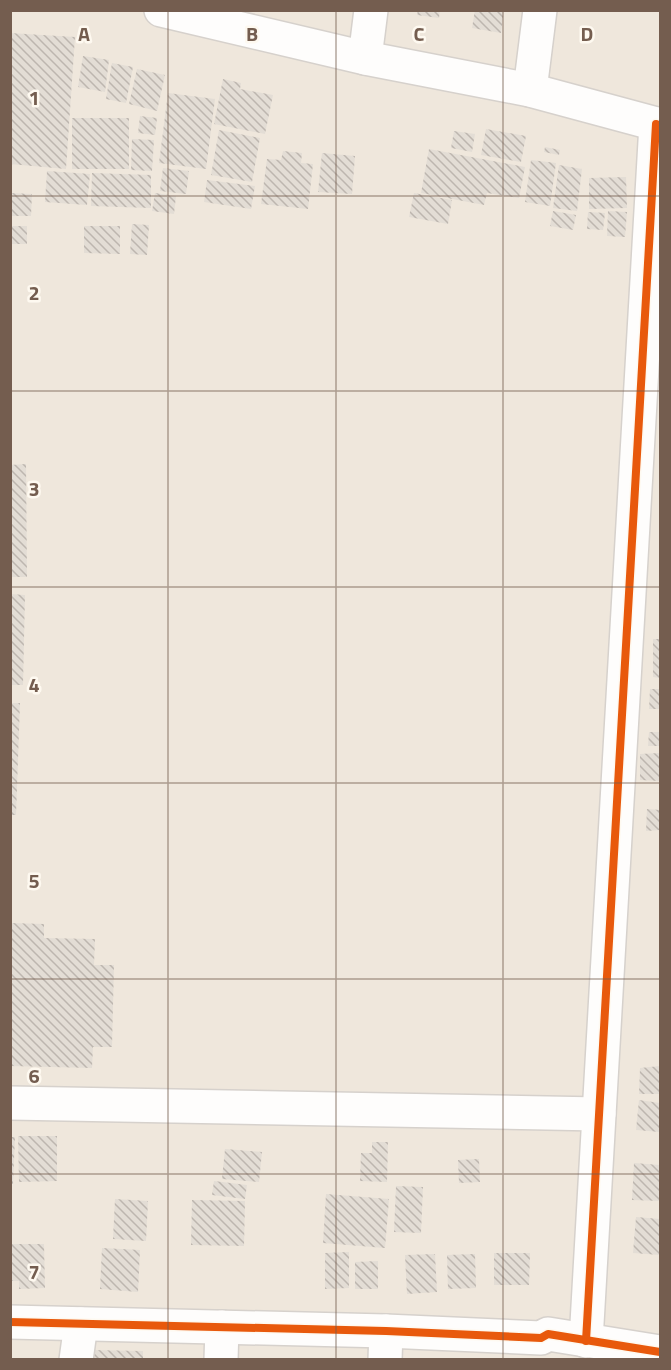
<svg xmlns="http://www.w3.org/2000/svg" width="671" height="1370" font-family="'Titillium Web',sans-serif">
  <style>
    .residential { fill: #efe7dc }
    .building { fill: url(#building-back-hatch) }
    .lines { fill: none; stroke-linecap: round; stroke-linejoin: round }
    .minor-casing { stroke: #d6d1cc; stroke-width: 36 }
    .minor { stroke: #fefdfc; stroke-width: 33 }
    .cycleway-casing { stroke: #fef9f0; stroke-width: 11 }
    .cycleway { stroke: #e8590c; stroke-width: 8 }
    .grid { fill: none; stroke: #745d4f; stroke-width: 1.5; stroke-opacity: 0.55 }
    .grid-label { font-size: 20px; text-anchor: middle; font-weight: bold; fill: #745d4f; stroke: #fef9f0; stroke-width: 5; stroke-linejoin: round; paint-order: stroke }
  </style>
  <defs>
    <pattern id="building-back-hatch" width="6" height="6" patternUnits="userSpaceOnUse" patternTransform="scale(1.5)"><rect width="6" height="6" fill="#e3ddd5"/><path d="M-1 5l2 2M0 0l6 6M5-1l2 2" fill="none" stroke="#bdb6af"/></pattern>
  </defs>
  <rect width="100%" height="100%" fill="#f7f4ee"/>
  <!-- residential -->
  <rect class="residential" x="11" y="11" width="649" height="1348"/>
  <!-- building -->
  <g class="building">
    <path d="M418 10H440L439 18 417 15Z"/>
    <path d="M475 10H504L501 33 472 28Z"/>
    <path d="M10 33 75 37 66 169 10 164Z"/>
    <path d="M83 56 109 60 105 92 78 87Z"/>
    <path d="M112 63 133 67 126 103 106 99Z"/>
    <path d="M137 69 165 75 157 111 129 104Z"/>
    <path d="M223 79 241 83 240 89 273 95 265 134 214 124Z"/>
    <path d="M168 93 215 99 206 169 159 163Z"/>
    <path d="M140 116 157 118 155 135 138 133Z"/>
    <rect x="72" y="118" width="57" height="51"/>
    <path d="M486 129 526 136 521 162 481 155Z"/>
    <path d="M219 130 260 138 252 182 211 175Z"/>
    <path d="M454 131 475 134 472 152 451 148Z"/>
    <path d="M132 139 154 140 152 171 131 170Z"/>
    <path d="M545 147 560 150 559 155 544 152Z"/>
    <path d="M429 149 525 167 519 198 487 193 484 205 421 193Z"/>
    <path d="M283 151 302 153 301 163 313 164 308 209 261 204 267 159 281 160Z"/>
    <path d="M322 153 355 156 352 194 318 192Z"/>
    <path d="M531 160 556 163 550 206 525 202Z"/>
    <path d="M559 165 582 169 577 211 553 208Z"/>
    <path d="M163 168 189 171 186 194 160 191Z"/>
    <path d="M47 171 90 174 87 205 45 202Z"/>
    <path d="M92 173 151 175V208L91 206Z"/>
    <path d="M626 177 627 208 589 209V178Z"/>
    <path d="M207 180 255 186 251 209 204 202Z"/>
    <path d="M10 193 32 194 31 216H10Z"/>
    <path d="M155 193 176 196 174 214 152 211Z"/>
    <path d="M414 193 452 200 448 224 409 217Z"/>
    <path d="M553 211 576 215 573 230 550 226Z"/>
    <path d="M608 211 627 212 625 237 607 236Z"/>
    <path d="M588 212 605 213 603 230 587 229Z"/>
    <path d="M132 224 149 225 147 255 130 254Z"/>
    <rect x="10" y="226" width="17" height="18"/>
    <path d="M84 226H120V254L84 253Z"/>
    <path d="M26 464 27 577H10V465Z"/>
    <path d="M10 594 25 595 23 685H10Z"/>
    <path d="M653 639H660V678L653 677Z"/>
    <path d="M650 689H660V709H649Z"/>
    <path d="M10 703H20L16 815H10Z"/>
    <path d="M649 732H660V746H648Z"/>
    <path d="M660 753V781L640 780V754Z"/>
    <path d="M647 809 660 810V830L646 831Z"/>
    <path d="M10 923 44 924V938L95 939 94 965H114L112 1047H93L92 1068 10 1066Z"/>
    <path d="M660 1066V1094H639L640 1068Z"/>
    <path d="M639 1100 660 1103V1132L636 1130Z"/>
    <path d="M18 1136H57V1181L19 1182Z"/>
    <path d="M10 1137H15L13 1184H10Z"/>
    <path d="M372 1142H388L387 1182 360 1181 361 1153H372Z"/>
    <path d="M225 1149 262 1152 259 1182 222 1179Z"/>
    <path d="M479 1159 480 1182 459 1183 458 1160Z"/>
    <path d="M634 1163 660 1165V1201L632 1200Z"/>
    <path d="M214 1181 247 1185 245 1199 212 1195Z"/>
    <path d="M396 1186 423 1187 421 1233 394 1232Z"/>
    <path d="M326 1194 389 1199 385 1248 323 1243Z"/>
    <path d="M115 1199 148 1201 146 1241 113 1239Z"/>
    <path d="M192 1200 245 1201 244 1246 191 1245Z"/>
    <path d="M636 1217 660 1219V1255L633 1253Z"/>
    <path d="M11 1244H44L45 1288 19 1289V1281H11Z"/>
    <path d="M102 1248 140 1250 138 1292 100 1289Z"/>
    <path d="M349 1252V1288L325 1289V1253Z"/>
    <path d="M494 1253H530L529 1285H494Z"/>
    <path d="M435 1254 437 1292 407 1294 405 1255Z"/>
    <path d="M475 1254 476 1288 448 1289 447 1255Z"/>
    <path d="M378 1261V1289H355V1262Z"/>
    <path d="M92 1350 143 1351V1360H92Z"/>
  </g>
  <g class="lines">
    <defs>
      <g id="minor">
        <path d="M161 10 365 58 530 90 660 125"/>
        <path d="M365 58 371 10"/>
        <path d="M530 90 540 10"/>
        <path d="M10 1103 599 1114"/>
        <path d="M10 1322 386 1331 541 1338 548 1334 660 1352"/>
        <path d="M586 1341 656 124"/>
        <path d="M76 1360 81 1324"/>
        <path d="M221 1360 222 1327"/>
        <path d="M385 1360 386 1331"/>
      </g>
    </defs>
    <!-- minor casing -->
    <use href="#minor" class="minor-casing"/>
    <!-- minor -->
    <use href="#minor" class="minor"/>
    <defs>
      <g id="cycleway">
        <path d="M10 1322 386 1331 541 1338 548 1334 660 1352"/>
        <path d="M586 1341 656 124"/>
      </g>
    </defs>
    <!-- cycleway casing -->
    <use href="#cycleway" class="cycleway-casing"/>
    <!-- cycleway -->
    <use href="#cycleway" class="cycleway"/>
  </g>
  <!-- grid -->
  <path class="grid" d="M168 10V1360M336 10V1360M503 10V1360M10 196H660M10 391H660M10 587H660M10 783H660M10 979H660M10 1174H660"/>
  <g class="grid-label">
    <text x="84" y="41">A</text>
    <text x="252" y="41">B</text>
    <text x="419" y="41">C</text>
    <text x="587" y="41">D</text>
    <text x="34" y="105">1</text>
    <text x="34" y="300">2</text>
    <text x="34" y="496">3</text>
    <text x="34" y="692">4</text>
    <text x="34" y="888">5</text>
    <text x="34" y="1083">6</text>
    <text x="34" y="1279">7</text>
  </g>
  <!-- border -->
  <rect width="671" height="1370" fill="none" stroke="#745d4f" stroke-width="24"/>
</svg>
